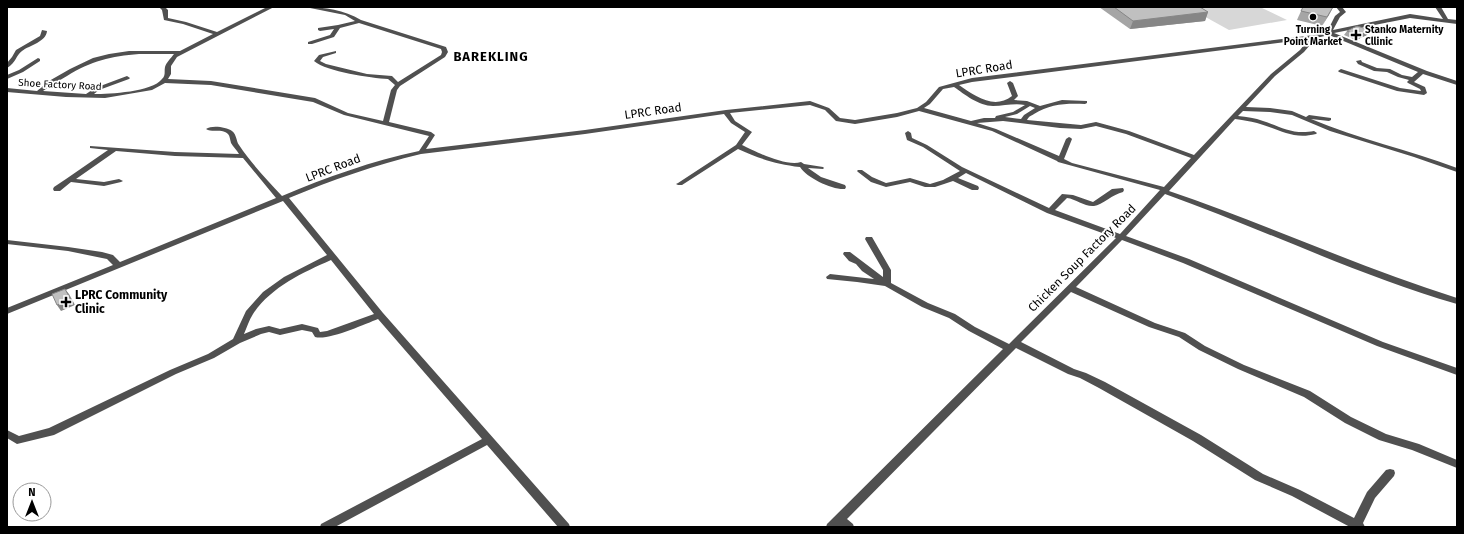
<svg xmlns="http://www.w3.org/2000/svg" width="1464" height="534" font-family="'Fira Sans',sans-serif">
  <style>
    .green { fill: #d7d7d7 }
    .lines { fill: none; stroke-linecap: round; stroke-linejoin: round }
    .minor { fill: #505050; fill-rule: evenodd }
    .wall { fill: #a5a5a5 }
    .shaded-wall { fill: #868686 }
    .building { fill: #c0c0c0; stroke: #868686 }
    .poi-dot { fill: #000; stroke: #fff; stroke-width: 1.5 }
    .labels { text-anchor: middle; stroke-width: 3.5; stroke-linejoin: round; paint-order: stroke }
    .far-poi-label { font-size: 10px; font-weight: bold; fill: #000; stroke: #fff }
    .far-street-label { font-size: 10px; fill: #000; stroke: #fff }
    .street-label { font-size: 12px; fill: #000; stroke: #fff }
    .poi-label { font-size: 12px; font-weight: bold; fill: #000; stroke: #fff; text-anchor: start }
    .far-district-label { font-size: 13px; font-weight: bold; letter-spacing: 1px; fill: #000; stroke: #fff }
  </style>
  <rect width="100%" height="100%" fill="#fff"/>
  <!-- green -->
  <path class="green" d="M1202 7H1260L1287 20 1229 30 1191 9Z"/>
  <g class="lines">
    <!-- minor -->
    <g class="minor">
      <path d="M159 7H165L168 10V18L186 22 217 32 267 7H274L177 57 171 66V74L168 79 211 81 315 98 348 113 383 121 391 90 395 85 388 79C371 78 327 72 314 61L319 55 336 51V53L323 57 320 61 326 64 367 74 392 76 398 82 441 55 442 52 441 49 359 23 340 28 334 37 312 44H308V42L330 35 334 29 320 31 318 30V28L338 25 355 21 345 15 305 7C325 7 344 10 361 20L446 47 448 52 445 57 400 86 397 90 389 122 431 132 435 135 426 149 585 130 726 110 810 101 829 108 840 118 855 120 897 113 917 108 926 102 939 87 972 78 1314 35 1327 32 1335 16 1340 12 1336 7H1342L1346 12 1340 17 1333 30 1410 14 1443 19 1435 7H1441L1448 19 1457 20V24L1410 18 1334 33 1427 71 1457 81V85L1423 74 1414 82 1425 87 1427 93 1424 95 1397 91 1339 72 1338 71 1341 69 1400 88 1421 91 1420 89 1408 83 1407 82 1409 80 1398 77 1387 72 1374 71 1358 64 1356 61 1361 60 1362 62 1377 68 1390 69 1402 75 1412 77 1418 72 1329 35 1316 38 1304 52 1275 76 1246 107 1270 108 1292 111 1306 117 1309 115 1331 118V120L1329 121 1311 119C1358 139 1409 150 1457 168V172L1414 157 1330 131 1292 115 1270 112 1243 111 1238 116C1247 117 1255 118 1263 121 1282 127 1293 135 1314 131L1317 133 1316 134C1292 140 1279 129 1257 123 1250 121 1242 120 1235 119L1169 191C1266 224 1359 267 1457 298V304C1357 275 1263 229 1165 194L1126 236 1189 259 1383 342 1457 368V375L1377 346 1183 263 1122 240 1076 287 1155 323 1185 333 1205 346 1244 365 1310 391 1351 417 1386 434 1419 444 1457 460V468L1412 450 1379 440 1345 423 1304 397 1238 369 1199 350 1179 337 1149 327 1071 292 1021 342 1074 369 1086 373 1105 382 1201 435 1263 474 1300 490 1354 518 1367 492 1386 470 1390 469 1394 470 1395 473 1394 476 1375 498 1363 523 1365 527H1350L1292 496 1255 480 1193 441 1099 388 1080 378 1068 374 1016 348 847 519 853 524 854 527H841L839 526 838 527H826L827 524 1003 349 969 331 949 318 922 307 885 286 857 282 827 279 826 277 830 274 874 279 862 271 856 264 849 261 843 254 844 252H850L883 277V270L865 239 866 237H872L891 270V283L928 303 955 314 975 327 1009 344 1116 238 1047 213 966 173 958 178 978 186 979 188 978 190H972L953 181 935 187H925L910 182 886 187 871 182 858 172 857 171 858 170H862L872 177 886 183 910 178 930 184 943 180 960 171 923 147 907 140 905 133 908 131 911 133 912 138 927 145 962 167 1049 208 1062 194 1073 195 1093 202 1112 189 1123 188 1124 190 1123 192C1113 194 1102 205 1094 206 1085 207 1076 199 1067 198L1055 210 1120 234 1160 190 1058 162 1057 161 992 131 919 111 897 117 855 124 836 121 825 110 810 105 730 113 735 121 752 132 742 145C756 152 787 167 801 162L804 164 823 167 824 168 823 169 808 168 821 177 845 185 846 187 845 189C832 190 807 178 800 167 776 164 760 159 738 149L682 185H678L676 184 678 183 736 145 745 132 731 123 724 114 585 134 421 154C375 165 332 180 289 198L383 313 569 524 570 527H558L487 445 335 527H320L321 524 482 439 378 319C365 324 328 341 315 337L312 332 302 330 280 335 269 332 261 334 240 343 214 358 176 374 54 435 17 444 7 438V430L19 436 49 428 170 370 208 354 233 339 246 311 263 292 284 277 327 255 283 201 7 314V308L113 265 107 259 102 258 68 251 7 244V240L68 247 102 252 113 255 120 262 276 198 243 158 175 156 116 151 76 179 104 182 119 179 123 181 121 182 104 186 71 182 60 191H54L53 189 54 187 66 179 108 150 90 148V146L175 152 239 154C237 150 233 147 231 143 230 140 230 136 228 134 222 128 212 133 206 129 212 125 226 127 232 131 237 135 236 141 239 145 251 163 267 180 282 196 327 177 372 161 419 151L429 136 344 115 313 102 211 85 165 83 152 90 105 98 66 97 7 92V88L37 91 49 81 70 69 93 58 109 54 129 51H180L213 34 183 24 164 20 162 10ZM1309 39 1300 50 1271 74 1194 155 1129 131 1096 122 1081 125 1027 120C1029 116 1031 116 1034 114 1050 104 1066 103 1085 104L1087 103V101L1062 100 1040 106 1027 101 1014 100 1018 96 1013 83 1010 81 1007 83 1012 96C994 110 975 96 959 85L972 82ZM139 54H174C171 58 166 63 165 67 164 72 166 75 162 79 152 92 110 94 94 94L99 90 129 79 130 78 127 76 95 88 86 94 43 91C51 85 59 81 67 76 91 61 111 56 139 54ZM954 87C964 94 979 106 993 106 1004 106 1014 103 1025 105L1013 112 996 116 995 118H984L971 121 924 108 930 104 943 89ZM1030 106 1035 108 1024 115 1021 119 1005 117 1017 114ZM1003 121 1060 128 1081 129 1096 126 1126 134 1191 158 1164 187 1072 163 1064 159 1072 139 1071 138 1069 137 1066 139 1059 156 996 129 977 123ZM331 260 374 314 327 331 320 332 318 328 302 324 280 329 269 326 256 329 244 334C247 327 249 320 253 314 271 287 302 273 331 260Z"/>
      <path d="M42 30 47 31C46 42 30 45 22 51 16 55 16 63 7 68V63L12 57 16 50 40 36Z"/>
      <path d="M38 58 40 59V61L23 72 7 79V75L19 70Z"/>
    </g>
  </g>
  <!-- wall -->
  <g class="wall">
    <path d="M1099 7H1200L1208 12 1205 21 1130 29Z"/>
    <path d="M1333 7 1322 26 1297 20 1301 11Z"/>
    <path d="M1347 31 1367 35 1356 40 1344 35Z"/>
  </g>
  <!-- shaded-wall -->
  <g class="shaded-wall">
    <path d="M1333 7 1329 15 1322 26 1327 17Z"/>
    <path d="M1208 12 1205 21 1130 29 1133 21Z"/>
    <path d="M1370 30 1367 35 1356 40 1359 36Z"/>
    <path d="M65 289 69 294 75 305 61 311 57 305Z"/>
  </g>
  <!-- building -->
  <g class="building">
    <path d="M1114 7H1200L1208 12 1133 21Z"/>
    <path d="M1303 7H1333L1327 17 1301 11Z"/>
    <path d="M1357 26 1370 30 1359 36 1347 31Z"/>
    <path d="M65 289 71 300 57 305 52 294Z"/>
  </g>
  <!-- markers -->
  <g class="poi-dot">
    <circle cx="1313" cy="17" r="4"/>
    <path d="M1354 29h4v4h4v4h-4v4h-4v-4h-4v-4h4z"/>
    <path d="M64 296h4v4h4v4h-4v4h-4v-4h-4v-4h4z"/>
  </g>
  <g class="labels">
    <!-- far-poi labels -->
    <g class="far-poi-label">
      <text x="1313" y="33">Turning<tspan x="1313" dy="12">Point Market</tspan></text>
      <text x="1365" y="33" text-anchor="start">Stanko Maternity<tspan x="1365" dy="12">Cllinic</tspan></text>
    </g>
    <!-- far-street labels -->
    <g class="far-street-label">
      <text transform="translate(60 84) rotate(3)" y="4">Shoe Factory Road</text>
    </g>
    <!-- street labels -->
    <g class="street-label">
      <text transform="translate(984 69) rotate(-9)" y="4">LPRC Road</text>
      <text transform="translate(653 111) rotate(-8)" y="4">LPRC Road</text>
      <text transform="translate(333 168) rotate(-21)" y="4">LPRC Road</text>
      <text transform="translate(1082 258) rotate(-45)" y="4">Chicken Soup Factory Road</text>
    </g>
    <!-- poi labels -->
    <g class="poi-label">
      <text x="75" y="299">LPRC Community<tspan x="75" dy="14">Clinic</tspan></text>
    </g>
    <!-- far-district labels -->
    <g class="far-district-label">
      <text x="491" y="61">BAREKLING</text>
    </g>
  </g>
  <!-- border -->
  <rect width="1464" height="534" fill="none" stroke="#000000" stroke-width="16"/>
  <!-- north arrow -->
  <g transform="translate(32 502)"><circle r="19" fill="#ffffff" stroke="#999999"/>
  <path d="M0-3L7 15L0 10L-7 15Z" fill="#000000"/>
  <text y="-6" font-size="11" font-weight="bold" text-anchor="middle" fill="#000000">N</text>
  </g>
</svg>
